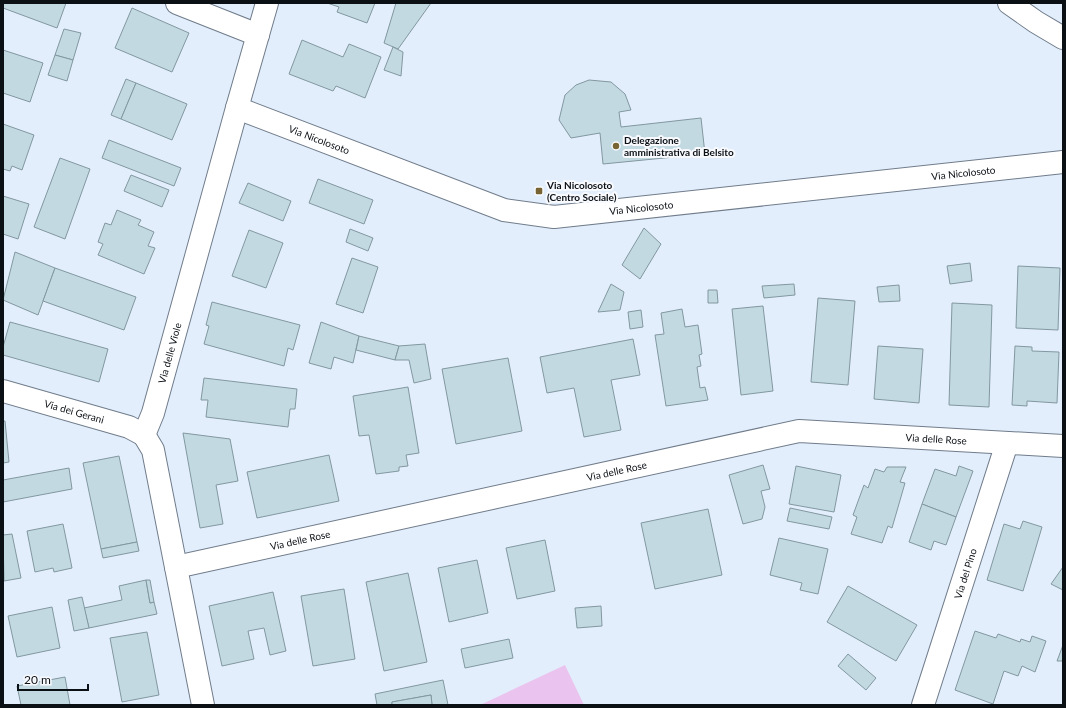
<svg xmlns="http://www.w3.org/2000/svg" width="1066" height="708" font-family="Lato,sans-serif">
  <style>
    .green { fill: #eac4ee }
    .building { fill: #c2d9e2; stroke: #8298a0 }
    .lines { fill: none; stroke-linecap: round; stroke-linejoin: round }
    .street-casing { stroke: #707c8b; stroke-width: 24 }
    .street { stroke: #fff; stroke-width: 22 }
    .poi-dot { fill: #786433; stroke: #f8fafe; stroke-width: 1.5 }
    .labels { text-anchor: middle; stroke-width: 4; stroke-linejoin: round; paint-order: stroke }
    .street-label { font-size: 10px; fill: #0b1015; stroke: #f8fafe }
    .poi-label { font-size: 10px; font-weight: bold; fill: #0b1015; stroke: #f8fafe; text-anchor: start }
  </style>
  <rect width="100%" height="100%" fill="#e3eefc"/>
  <!-- green -->
  <path class="green" d="M565 665 584 705H480Z"/>
  <!-- building -->
  <g class="building">
    <path d="M3 3H66L57 28 3 8Z"/>
    <path d="M327 3H375L367 23 337 12 339 7Z"/>
    <path d="M396 3H431L398 49 384 43Z"/>
    <path d="M132 8 189 33 172 72 115 48Z"/>
    <path d="M64 29 81 33 73 60 55 55Z"/>
    <path d="M302 40 343 57 349 44 381 57 365 98 336 86 333 91 289 74Z"/>
    <path d="M393 47 403 52 401 76 384 70Z"/>
    <path d="M3 50 43 63 30 102 3 93Z"/>
    <path d="M55 55 73 60 67 81 48 75Z"/>
    <path d="M126 79 136 83 121 119 111 115Z"/>
    <path d="M589 80 611 82 625 94 631 110 619 112 621 127 701 118 705 154 603 164 600 133 571 138 559 120 565 95 576 85Z"/>
    <path d="M136 83 187 104 172 140 121 119Z"/>
    <path d="M3 124 34 135 22 170 12 166 10 171 3 169Z"/>
    <path d="M109 140 181 168 174 186 102 158Z"/>
    <path d="M60 158 90 169 65 239 34 227Z"/>
    <path d="M131 175 169 190 162 207 124 191Z"/>
    <path d="M318 179 373 200 364 224 309 203Z"/>
    <path d="M248 183 291 201 283 221 239 203Z"/>
    <path d="M3 196 29 204 18 239 3 234Z"/>
    <path d="M117 210 141 220 138 225 154 232 148 246 155 248 144 274 98 255 103 244 98 242 105 223 111 225Z"/>
    <path d="M644 228 661 244 640 279 622 265Z"/>
    <path d="M350 229 373 238 368 251 346 242Z"/>
    <path d="M249 230 283 243 266 288 232 276Z"/>
    <path d="M15 252 55 268 38 315 3 300Z"/>
    <path d="M352 258 378 267 363 313 336 304Z"/>
    <path d="M970 263 972 281 950 284 947 266Z"/>
    <path d="M1018 266 1060 268 1058 330 1016 328Z"/>
    <path d="M55 268 136 297 124 330 43 301Z"/>
    <path d="M611 284 624 292 620 310 598 312Z"/>
    <path d="M794 284 795 295 764 298 762 286Z"/>
    <path d="M899 285 900 301 879 302 877 287Z"/>
    <path d="M708 290H717L718 303H708Z"/>
    <path d="M818 298 855 301 848 385 811 382Z"/>
    <path d="M212 302 300 325 293 350 288 348 284 366 204 344 209 326 206 325Z"/>
    <path d="M952 303 992 305 989 407 949 405Z"/>
    <path d="M763 306 773 391 741 395 732 309Z"/>
    <path d="M682 309 685 327 698 325 702 354 699 355 701 366 697 367 700 388 705 387 708 400 666 406 655 335 664 334 661 313Z"/>
    <path d="M641 310 643 327 630 329 628 312Z"/>
    <path d="M10 322 108 349 99 382 3 355V347Z"/>
    <path d="M321 322 359 336 353 363 334 357 331 369 309 363Z"/>
    <path d="M359 336 399 346 395 360 356 350Z"/>
    <path d="M633 339 640 375 611 380 621 430 584 437 574 388 547 393 540 357Z"/>
    <path d="M425 344 431 379 414 383 409 360H395L399 346Z"/>
    <path d="M878 346 923 349 919 403 874 399Z"/>
    <path d="M1015 346 1032 347V351L1059 352 1057 403 1027 401V406L1012 405Z"/>
    <path d="M508 358 522 431 456 444 442 369Z"/>
    <path d="M204 378 297 389 295 409H290L288 427 206 417 208 400H201Z"/>
    <path d="M408 387 419 453 406 455 408 466 399 467V471L376 474 369 435 359 436 353 396Z"/>
    <path d="M3 421H5L9 462 3 463Z"/>
    <path d="M183 433 230 439 238 481 216 485 223 524 200 528Z"/>
    <path d="M329 455 339 501 257 518 247 472Z"/>
    <path d="M119 456 137 542 101 549 83 463Z"/>
    <path d="M763 465 770 489 761 491 765 507 762 519 743 524 729 475Z"/>
    <path d="M796 466 841 475 834 512 789 504Z"/>
    <path d="M959 466 973 471 956 517 922 504 935 469 956 476Z"/>
    <path d="M887 467H906L900 482 905 483 892 528 888 526 882 543 851 534 857 517 853 515 864 485 868 488 875 469 884 472Z"/>
    <path d="M69 468 72 489 3 502V480Z"/>
    <path d="M922 504 956 517 946 545 934 541 931 550 909 542Z"/>
    <path d="M790 508 832 517 829 529 787 521Z"/>
    <path d="M708 509 722 575 655 589 641 523Z"/>
    <path d="M1023 521 1042 527 1023 591 987 580 1004 524 1020 529Z"/>
    <path d="M63 524 72 568 54 572 53 568 35 572 27 531Z"/>
    <path d="M12 534 21 578 4 581 3 535Z"/>
    <path d="M779 538 828 549 818 594 800 590 802 583 770 575Z"/>
    <path d="M545 540 555 591 517 599 506 548Z"/>
    <path d="M137 542 139 551 103 558 101 549Z"/>
    <path d="M477 560 488 613 449 622 438 568Z"/>
    <path d="M1063 567V590L1051 584Z"/>
    <path d="M408 573 427 662 384 671 366 582Z"/>
    <path d="M146 580 150 603 154 602 157 614 89 628 84 608 122 600 119 586Z"/>
    <path d="M146 580H150L154 602 150 603Z"/>
    <path d="M848 586 917 625 896 661 827 622Z"/>
    <path d="M344 589 355 659 313 666 301 596Z"/>
    <path d="M273 592 286 651 270 655 264 628 248 631 254 659 222 666 209 606Z"/>
    <path d="M82 597 89 628 74 631 68 600Z"/>
    <path d="M601 606 602 626 577 628 575 608Z"/>
    <path d="M52 607 60 648 17 657 8 616Z"/>
    <path d="M975 631 996 638 998 634 1020 642 1021 639 1030 642 1032 636 1046 641 1035 672 1022 666 1018 676 1004 671 993 704 955 690Z"/>
    <path d="M147 632 159 695 122 702 110 638Z"/>
    <path d="M509 639 513 658 465 668 461 649Z"/>
    <path d="M1063 645V661H1057Z"/>
    <path d="M848 654 876 678 866 690 838 666Z"/>
    <path d="M65 677 70 705H21L17 686Z"/>
    <path d="M443 680 448 705H432L431 695 392 702V705H377L375 694Z"/>
    <path d="M431 695 432 705H392V702Z"/>
  </g>
  <g class="lines">
    <defs>
      <g id="street">
        <path d="M177 3 258 35"/>
        <path d="M1009 3 1036 22 1063 38"/>
        <path id="s1" d="M237 108 504 210 554 217 1063 162"/>
        <path id="s2" d="M3 391 129 427 144 435"/>
        <path id="s3" d="M144 435 153 413 237 108 267 3"/>
        <path d="M144 435 153 450 203 705"/>
        <path id="s4" d="M176 567 799 431 1063 446"/>
        <path id="s5" d="M923 705 1007 443"/>
      </g>
    </defs>
    <!-- street casing -->
    <use href="#street" class="street-casing"/>
    <!-- street -->
    <use href="#street" class="street"/>
  </g>
  <!-- markers -->
  <g class="poi-dot">
    <circle cx="616" cy="146" r="4"/>
    <rect x="535" y="187" width="8" height="8" rx="2"/>
  </g>
  <g class="labels">
    <!-- street labels -->
    <g class="street-label">
      <text dy="4" stroke="none"><textPath href="#s1" startOffset="88">Via Nicolosoto</textPath></text>
      <text dy="4" stroke="none"><textPath href="#s1" startOffset="748">Via Nicolosoto</textPath></text>
      <text dy="4" stroke="none"><textPath href="#s1" startOffset="424">Via Nicolosoto</textPath></text>
      <text dy="4" stroke="none"><textPath href="#s3" startOffset="86">Via delle Viole</textPath></text>
      <text dy="4" stroke="none"><textPath href="#s2" startOffset="74">Via dei Gerani</textPath></text>
      <text dy="4" stroke="none"><textPath href="#s4" startOffset="775">Via delle Rose</textPath></text>
      <text dy="4" stroke="none"><textPath href="#s4" startOffset="451">Via delle Rose</textPath></text>
      <text dy="4" stroke="none"><textPath href="#s4" startOffset="127">Via delle Rose</textPath></text>
      <text dy="4" stroke="none"><textPath href="#s5" startOffset="138">Via del Pino</textPath></text>
    </g>
    <!-- poi labels -->
    <g class="poi-label">
      <text x="624" y="144">Delegazione<tspan x="624" dy="12">amministrativa di Belsito</tspan></text>
      <text x="547" y="189">Via Nicolosoto<tspan x="547" dy="12">(Centro Sociale)</tspan></text>
    </g>
  </g>
  <!-- border -->
  <rect width="1066" height="708" fill="none" stroke="#0b1015" stroke-width="8"/>
  <!-- scale -->
  <path d="M18 684v6h70v-6" fill="none" stroke="#0b1015" stroke-width="2"/>
  <text x="24" y="684" font-size="12" fill="#0b1015" stroke="#f8fafe" stroke-width="3" paint-order="stroke">20 m</text>
</svg>
